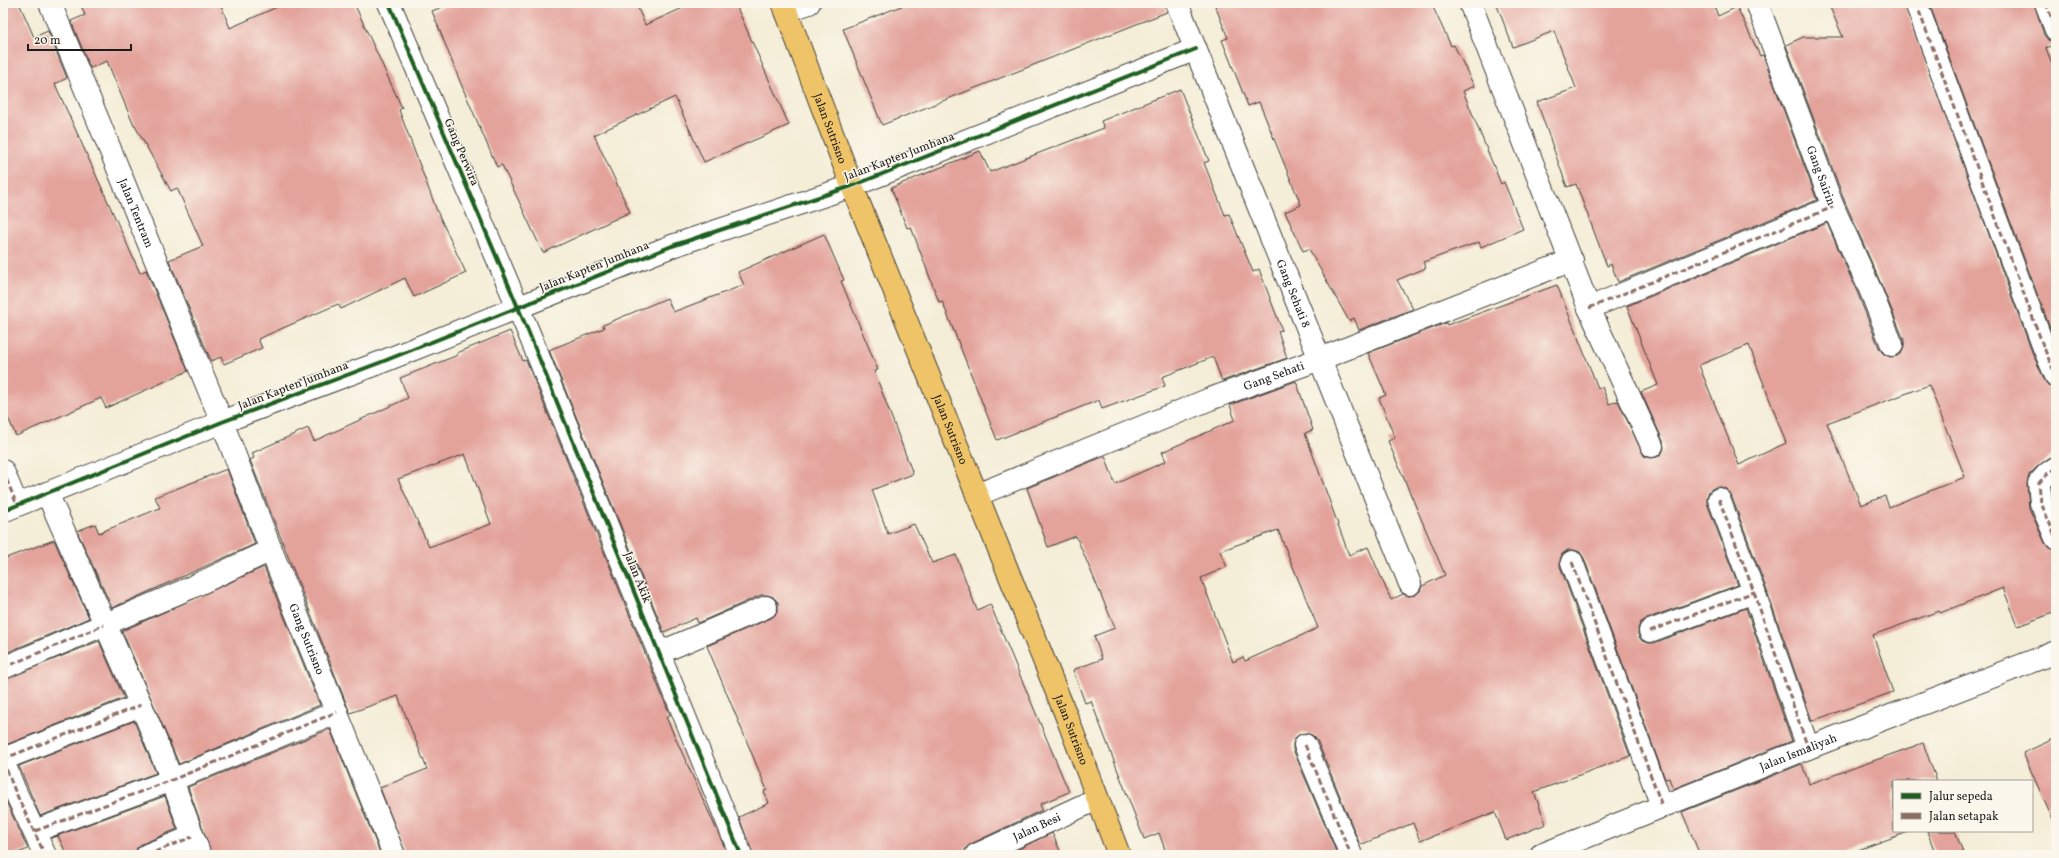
<svg xmlns="http://www.w3.org/2000/svg" width="2059" height="858" font-family="Vollkorn,serif">
  <style>
    .building { fill: #e3a39b; fill-rule: evenodd }
    .lines { fill: none; stroke-linecap: round; stroke-linejoin: round }
    .minor-casing { stroke: #3c3b38; stroke-width: 24 }
    .major-casing { stroke: #3c3b38; stroke-width: 24 }
    .minor { stroke: #fff; stroke-width: 22 }
    .major { stroke: #efc469; stroke-width: 22 }
    .quiet { stroke: #8d6e63; stroke-width: 3; stroke-dasharray: 6 3; stroke-linecap: butt }
    .cycleway-casing { stroke: #fbf7ec; stroke-width: 6 }
    .cycleway { stroke: #1b5e20; stroke-width: 4 }
    .labels { text-anchor: middle; stroke-width: 3; stroke-linejoin: round; paint-order: stroke }
    .street-label { font-size: 12px; fill: #1c1c1c; stroke: #fbf7ec }
  </style>
  <rect width="100%" height="100%" fill="#fbf7ec"/>
  <filter id="ink" filterUnits="userSpaceOnUse"><feTurbulence type="fractalNoise" baseFrequency=".025" numOctaves="2"/><feDisplacementMap in="SourceGraphic" scale="8" xChannelSelector="R" yChannelSelector="G"/><feConvolveMatrix kernelMatrix="1 2 1 2 8 2 1 2 1" color-interpolation-filters="sRGB"/></filter>
  <filter id="wash" filterUnits="userSpaceOnUse"><feTurbulence type="fractalNoise" baseFrequency=".012" numOctaves="4" result="noise"/><feDisplacementMap in="SourceGraphic" scale="16" xChannelSelector="R" yChannelSelector="G"/><feGaussianBlur stdDeviation="0.9" result="paint"/><feColorMatrix in="noise" values="0 0 0 0 0 0 0 0 0 0 0 0 0 0 0 0 0 1.4 0 .05"/><feComposite in="paint" operator="in"/></filter>
  <g filter="url(#wash)">
    <rect width="100%" height="100%" fill="#f4edd7"/>
    <g id="blocks">
      <!-- building -->
      <g class="building">
        <path d="M3 3H19L34 37 48 31 67 78 55 84 140 273 146 270 188 371 106 408 101 398 16 436 3 406Z"/>
        <path d="M80 3H220L230 28 286 3H354L402 108 399 110 437 211 466 273 414 297 405 278 341 309 338 304 258 339 262 348 224 364 221 357 211 361 169 260 203 246 177 188 171 191 135 126H134L107 61 90 68 71 21 85 15Z"/>
        <path d="M453 3H636L645 25 694 3H735L789 125 704 162 675 97 594 135 630 212 543 253 502 165 497 167 461 84 432 11Z"/>
        <path d="M909 3H1165L1167 12 882 125 843 29Z"/>
        <path d="M1214 3H1431L1451 46 1454 45 1474 86 1463 91 1501 184 1504 182 1523 229 1481 247 1479 242 1423 262 1426 268 1397 280 1413 309 1359 330 1354 318 1349 321 1309 249 1303 251 1285 212 1301 205 1259 102 1248 106 1222 40 1228 38Z"/>
        <path d="M1496 3H1713L1718 16 1737 7 1760 56 1763 55 1817 200 1618 282 1611 264 1607 266 1576 184 1567 187 1537 102 1576 88 1554 31 1513 47Z"/>
        <path d="M1828 3H1904L2032 352 2045 381 2049 386 2056 388V456L2049 458 2038 466 2029 475 2027 484 2029 508 2045 543 2049 548 2056 550V612L2018 626 2003 588 1940 613 1939 611 1873 635 1893 692 1812 721 1766 588 1731 495 1727 489 1721 487H1715L1709 491 1707 497V503L1738 585 1646 619 1640 623 1638 629V635L1642 641 1648 643H1654L1746 608 1792 741 1673 789 1669 778 1665 779 1584 558 1580 552 1574 550H1568L1562 554 1560 560V566L1630 756 1534 792 1546 824 1506 840 1495 812 1420 841 1413 823 1360 845 1317 740 1312 735 1306 733 1300 734 1295 738 1293 744V749L1337 854 1167 855 1159 833 1144 839 1091 701 1085 703 1073 670 1102 659 1094 636 1115 628 1076 536 1048 547 1027 488 1105 456 1115 484 1166 461 1162 452 1235 420 1230 405 1296 381 1313 430 1305 433 1349 555 1368 547 1391 600 1403 594 1409 596 1415 595 1420 591 1422 586 1445 575 1388 441 1395 438 1379 398 1386 395 1368 353 1446 323 1447 325 1557 285 1598 388 1602 387 1609 404 1618 401 1644 456 1650 458 1657 457 1662 453 1664 448 1663 441 1641 392 1658 385 1627 306 1827 223 1858 294 1880 350 1884 354 1890 357 1897 356 1902 352 1904 347V340L1881 284 1845 202 1786 45 1803 37H1843ZM1749 345 1786 443 1739 465 1699 365ZM1929 385 1965 477 1889 507 1885 496 1861 505 1827 423ZM1278 530 1318 628 1245 661 1243 657 1233 662 1201 578 1227 567 1220 551Z"/>
        <path d="M1929 3H2034L2044 35 2048 40 2055 42 2056 44 2046 48 2056 74V335L2053 336Z"/>
        <path d="M1180 89 1209 161 1204 163 1225 215 1229 214 1253 272 1259 269 1282 330 1278 331 1287 358 1222 381 1213 357 1162 377 1165 386 1102 409 1099 400 997 440 942 301 939 302 911 227 907 228 891 188 980 151 990 172 1104 128 1101 121Z"/>
        <path d="M824 234 844 280 841 281 878 370 874 371 913 474 872 490 888 534 914 524 932 563 956 555 977 610 990 604 1069 792 1040 804 1042 810 971 844 966 848 964 855H753L739 817 769 803 764 791 767 790 707 646 771 618 776 614 778 609V602L773 597 768 595H761L698 623 696 618 664 632 549 350 604 328 603 325 667 298 673 312 744 285 738 272Z"/>
        <path d="M510 331 523 361 526 360 670 715 666 717 728 855H406L380 788 427 769 398 696 350 713 250 460 254 458 252 453 308 428 314 441 408 398 400 378 458 355 457 353ZM465 454 491 524 429 547 398 479Z"/>
        <path d="M227 469 255 544 112 608 77 531 95 524 99 533 160 508 155 497Z"/>
        <path d="M2056 483V506L2052 487Z"/>
        <path d="M54 540 89 618 3 654V559Z"/>
        <path d="M264 567 320 705 179 764 122 631Z"/>
        <path d="M99 641 124 698 3 746V680Z"/>
        <path d="M134 721 156 773 40 816 19 766Z"/>
        <path d="M330 729 381 855H212L188 787Z"/>
        <path d="M2056 738V827L2023 753Z"/>
        <path d="M1923 743 1937 781H1894V831H1911L1844 855H1700L1682 812 1802 764 1809 784Z"/>
        <path d="M3 795 28 849 13 855H3Z"/>
        <path d="M165 796 177 829 142 844 137 848 135 855H67L58 836 51 838Z"/>
        <path d="M1927 831H1955L1964 855H1936Z"/>
        <path d="M1052 833 1062 855H1006Z"/>
      </g>
    </g>
  </g>
  <g filter="url(#ink)">
    <use href="#blocks" fill-opacity="0" stroke="#3c3b38" stroke-width="1"/>
    <g class="lines">
      <defs>
        <g id="minor">
          <path id="s1" d="M50 3 222 422 271 550 394 855"/>
          <path d="M389 3 528 331 741 855"/>
          <path id="s2" d="M1177 3 1410 584"/>
          <path d="M1470 3 1589 308 1652 446"/>
          <path id="s3" d="M1757 3 1833 207 1870 289 1892 345"/>
          <path d="M1916 3 2044 348 2056 376"/>
          <path d="M2046 3 2056 30"/>
          <path d="M786 11 809 3"/>
          <path d="M1589 308 1833 207"/>
          <path d="M2056 468 2047 474 2039 483 2041 503 2056 538"/>
          <path d="M3 471 17 505"/>
          <path d="M47 493 141 705 172 780 200 855"/>
          <path id="s4" d="M977 495 1210 399 1320 359 1572 260"/>
          <path d="M1719 499 1754 592 1808 748"/>
          <path d="M3 511 222 422 379 363 672 246 852 186 1196 49"/>
          <path d="M1572 562 1662 806"/>
          <path d="M1650 631 1754 592"/>
          <path d="M659 653 766 607"/>
          <path d="M3 668 190 588 271 550"/>
          <path d="M1305 745 1351 855"/>
          <path d="M3 759 141 705"/>
          <path d="M3 761 15 791 45 855"/>
          <path d="M35 831 172 780 337 712"/>
          <path d="M147 855 192 837"/>
          <path id="s5" d="M976 855 1097 799"/>
          <path id="s6" d="M1541 855 1808 748 2056 652"/>
        </g>
        <g id="major">
          <path id="s7" d="M783 3 852 186 1068 720 1119 855"/>
        </g>
      </defs>
      <!-- minor casing -->
      <use href="#minor" class="minor-casing"/>
      <!-- major casing -->
      <use href="#major" class="major-casing"/>
      <!-- minor -->
      <use href="#minor" class="minor"/>
      <!-- major -->
      <use href="#major" class="major"/>
      <!-- quiet -->
      <g class="quiet">
        <path d="M1916 3 2044 348 2056 376"/>
        <path d="M2046 3 2056 30"/>
        <path d="M1589 308 1833 207"/>
        <path d="M2056 468 2047 474 2039 483 2041 503 2056 538"/>
        <path d="M3 471 17 505"/>
        <path d="M1719 499 1754 592 1808 748"/>
        <path d="M1572 562 1662 806"/>
        <path d="M1650 631 1754 592"/>
        <path d="M3 668 104 625"/>
        <path d="M1305 745 1351 855"/>
        <path d="M3 759 141 705"/>
        <path d="M3 761 15 791 45 855"/>
        <path d="M35 831 172 780 337 712"/>
        <path d="M147 855 192 837"/>
      </g>
      <defs>
        <g id="cycleway">
          <path d="M389 3 528 331 741 855"/>
          <path d="M3 511 222 422 379 363 672 246 852 186 1196 49"/>
        </g>
      </defs>
      <!-- cycleway casing -->
      <use href="#cycleway" class="cycleway-casing"/>
      <!-- cycleway -->
      <use href="#cycleway" class="cycleway"/>
    </g>
  </g>
  <g class="labels">
    <!-- street labels -->
    <g class="street-label">
      <text dy="4" stroke="none"><textPath href="#s7" startOffset="134">Jalan Sutrisno</textPath></text>
      <text transform="translate(462 152) rotate(67)" y="4">Gang Perwira</text>
      <text transform="translate(899 156) rotate(-21)" y="4">Jalan Kapten Jumhana</text>
      <text dy="4" stroke="none"><textPath href="#s3" startOffset="184">Gang Sairin</textPath></text>
      <text dy="4" stroke="none"><textPath href="#s1" startOffset="227">Jalan Tentram</textPath></text>
      <text transform="translate(594 266) rotate(-22)" y="4">Jalan Kapten Jumhana</text>
      <text dy="4" stroke="none"><textPath href="#s2" startOffset="313">Gang Sehati 8</textPath></text>
      <text dy="4" stroke="none"><textPath href="#s4" startOffset="320">Gang Sehati</textPath></text>
      <text transform="translate(293 385) rotate(-21)" y="4">Jalan Kapten Jumhana</text>
      <text dy="4" stroke="none"><textPath href="#s7" startOffset="458">Jalan Sutrisno</textPath></text>
      <text transform="translate(638 577) rotate(68)" y="4">Jalan Akik</text>
      <text dy="4" stroke="none"><textPath href="#s1" startOffset="686">Gang Sutrisno</textPath></text>
      <text dy="4" stroke="none"><textPath href="#s7" startOffset="782">Jalan Sutrisno</textPath></text>
      <text dy="4" stroke="none"><textPath href="#s6" startOffset="277">Jalan Ismaliyah</textPath></text>
      <text dy="4" stroke="none"><textPath href="#s5" startOffset="67">Jalan Besi</textPath></text>
    </g>
  </g>
  <!-- margin -->
  <rect width="2059" height="858" fill="none" stroke="#fbf7ec" stroke-width="16"/>
  <!-- legend -->
  <rect x="1893" y="780" width="140" height="52" fill="#fbf7ec" stroke="#a29f99"/>
  <rect x="1901" y="793" width="20" height="6" fill="#1b5e20" stroke="#a29f99"/>
  <text x="1929" y="800" font-size="12" fill="#1c1c1c">Jalur sepeda</text>
  <rect x="1901" y="813" width="20" height="6" fill="#8d6e63" stroke="#a29f99"/>
  <text x="1929" y="820" font-size="12" fill="#1c1c1c">Jalan setapak</text>
  <!-- scale -->
  <path d="M28 44v6h103v-6" fill="none" stroke="#1c1c1c" stroke-width="2"/>
  <text x="34" y="44" font-size="12" fill="#1c1c1c" stroke="#fbf7ec" stroke-width="3" paint-order="stroke">20 m</text>
</svg>
